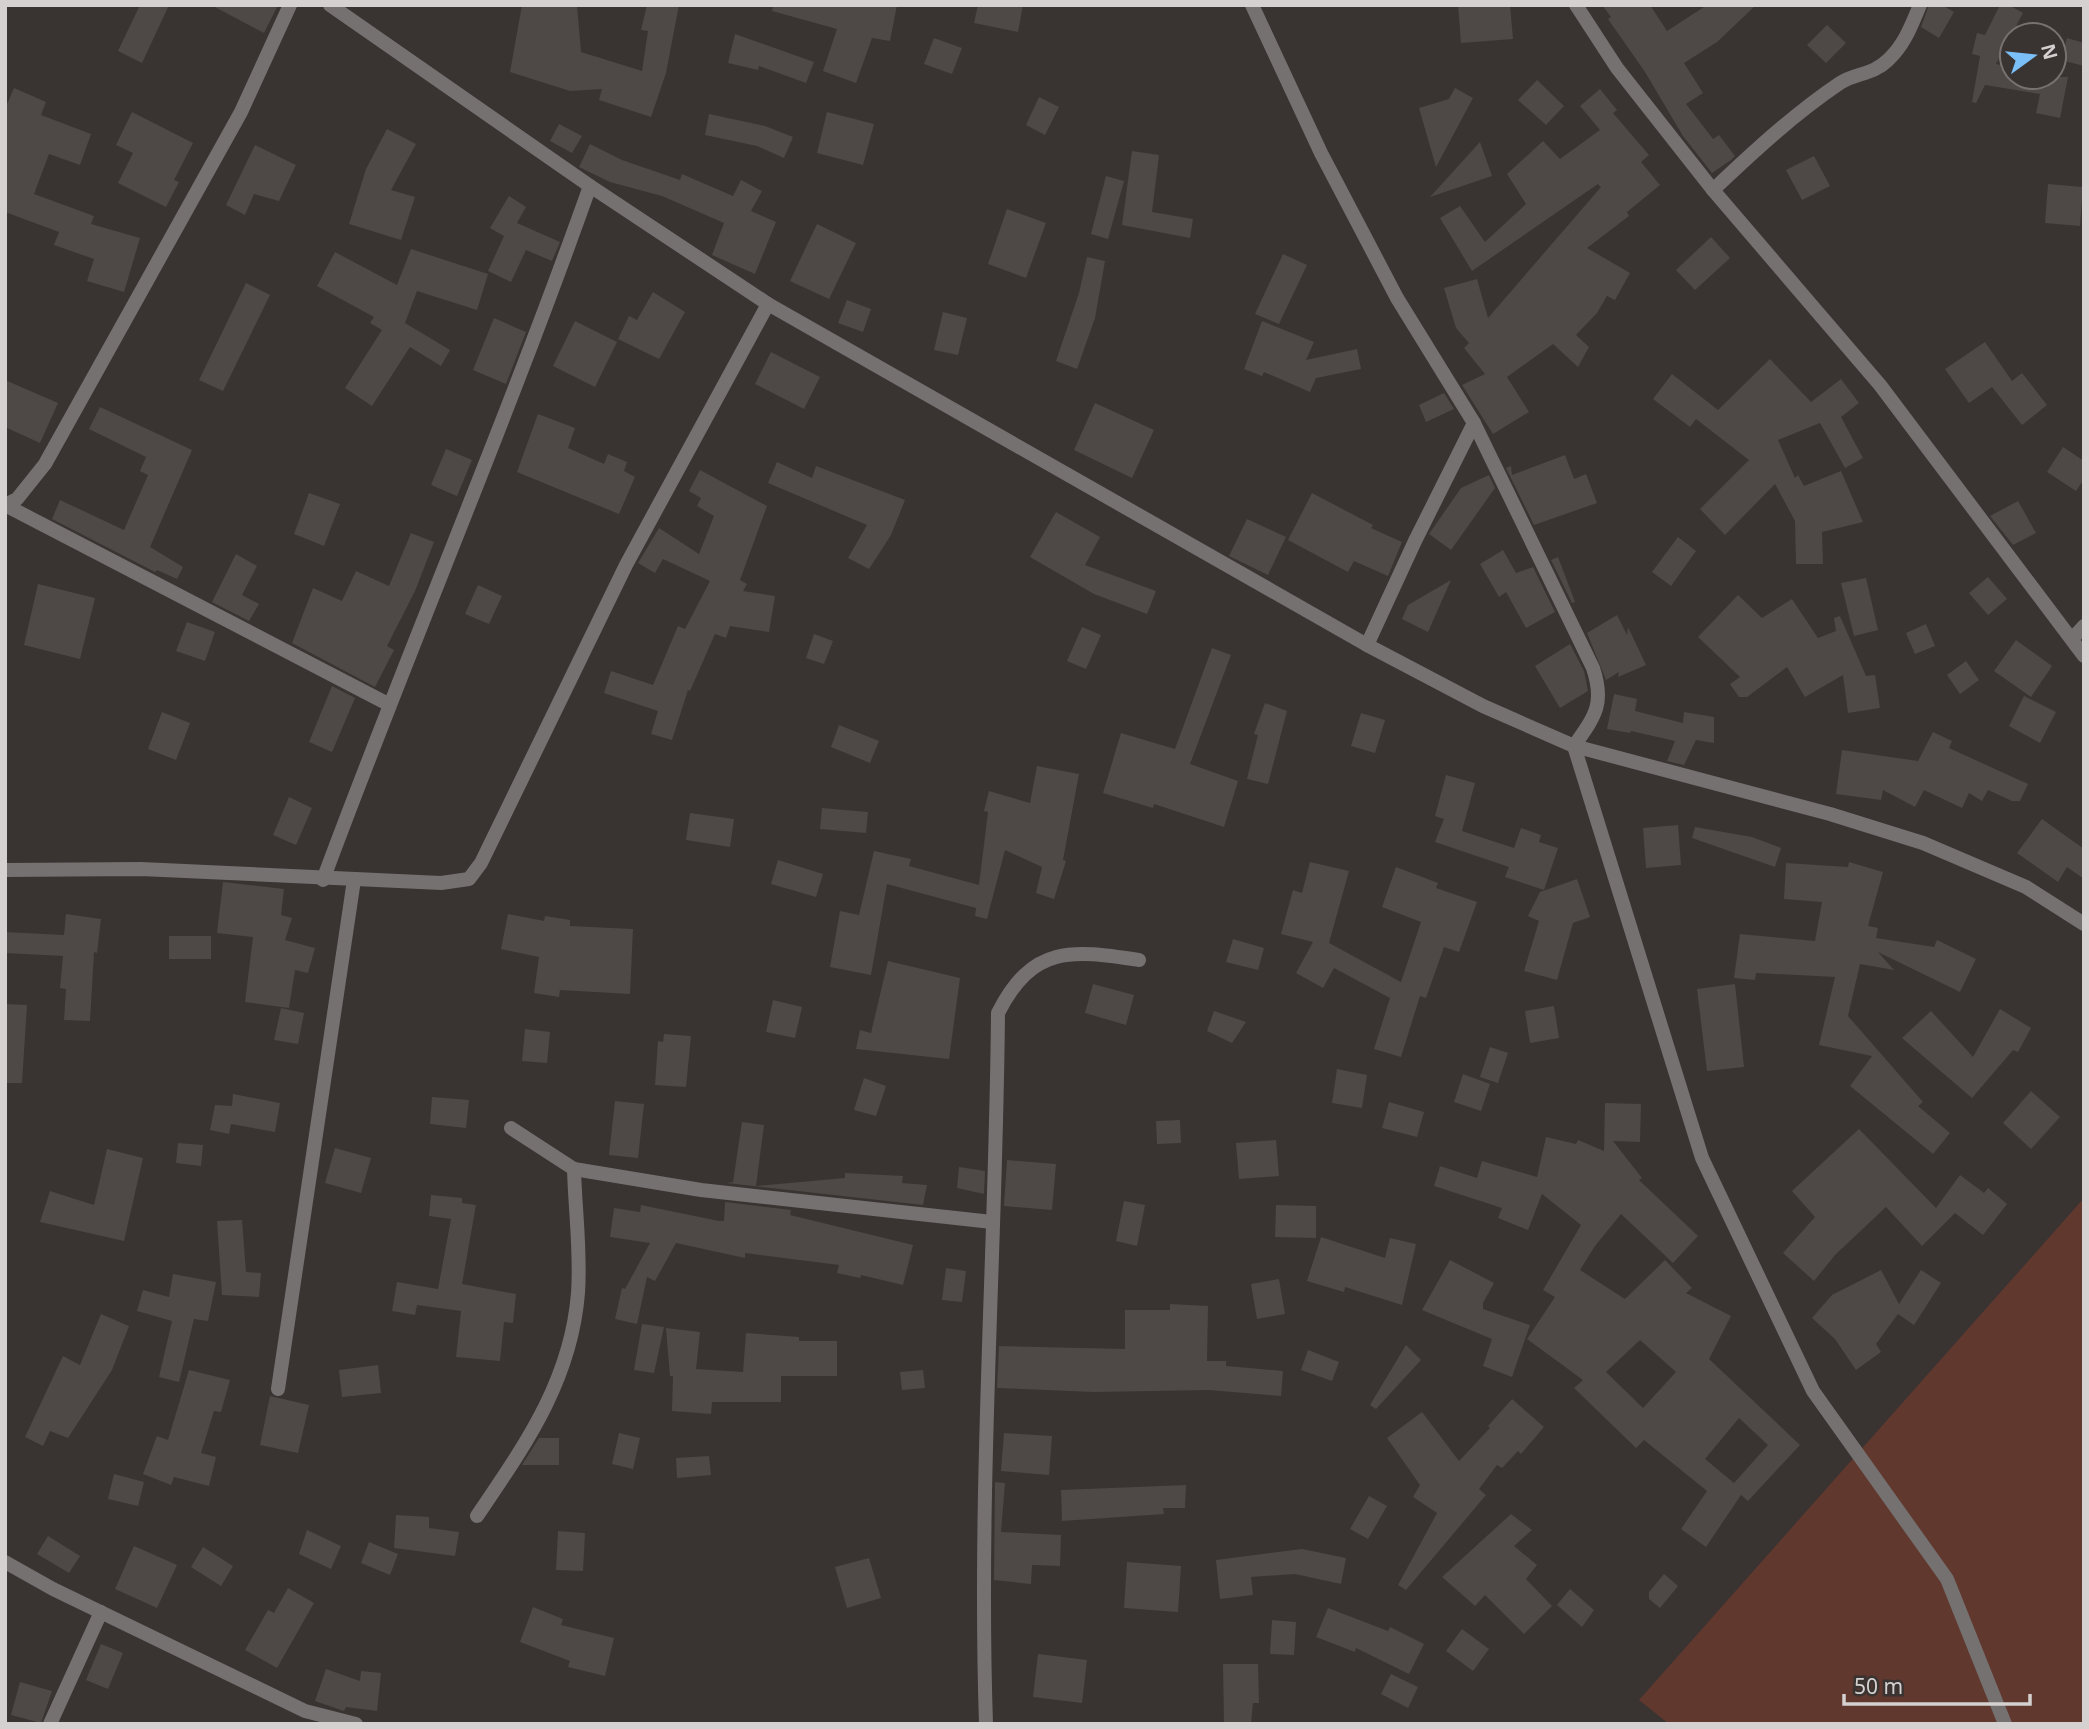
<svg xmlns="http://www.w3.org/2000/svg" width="2089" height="1729" font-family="'Noto Sans',sans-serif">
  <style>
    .green { fill: #60382e }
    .building { fill: #4e4846; fill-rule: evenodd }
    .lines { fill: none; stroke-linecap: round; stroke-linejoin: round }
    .minor { stroke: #747170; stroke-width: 14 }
    .tertiary { stroke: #747170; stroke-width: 14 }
  </style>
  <rect width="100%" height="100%" fill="#393332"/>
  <!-- green -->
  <path class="green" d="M2084 1198V1724H1669L1639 1700Z"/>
  <!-- building -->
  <g class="building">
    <path d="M140 5H169L142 63 118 51Z"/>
    <path d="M211 5H278L264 33Z"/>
    <path d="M522 5H577L581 52 642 71 648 31 641 30 647 5H679L666 73 651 117 599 100 602 89 570 91 510 72Z"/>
    <path d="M773 5H897L890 41 872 38 856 83 823 71 837 29 772 11Z"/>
    <path d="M978 5H1023L1018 32 974 23Z"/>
    <path d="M1458 5H1510L1513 39 1461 43Z"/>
    <path d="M1602 5H1650L1667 31 1707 5H1756L1717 42 1684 63 1703 93 1686 104 1713 139 1719 135 1735 156 1731 160 1712 173 1683 136 1645 72 1608 19 1611 17Z"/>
    <path d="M1929 5H1942L1954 12 1939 38 1921 27Z"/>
    <path d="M2000 5H2009L2023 13 1996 64 2012 67V77H2068L2060 118 2036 113 2040 94 1985 85 1976 103 1972 102 1980 56 1972 54 1977 33 1985 35Z"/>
    <path d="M1827 25 1846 43 1826 63 1807 45Z"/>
    <path d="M735 34 814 62 806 83 759 66 758 70 728 63Z"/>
    <path d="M934 38 962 48 952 74 924 64Z"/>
    <path d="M2067 38 2084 43V66L2061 60Z"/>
    <path d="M1537 80 1564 106 1546 125 1518 100Z"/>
    <path d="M14 88 46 102 41 115 91 134 80 165 49 154 34 194 94 216 91 224 140 238 124 292 87 281 94 259 54 245 59 232 5 212V109Z"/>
    <path d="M1455 88 1473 98 1436 167 1419 108 1449 99Z"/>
    <path d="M1600 89 1617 110 1613 113 1649 155 1641 162 1660 185 1627 212 1629 216 1587 248 1630 273 1615 300 1607 296 1597 313 1576 335 1589 347 1578 367 1553 344 1507 377 1529 412 1493 434 1462 385 1485 374 1464 348 1469 343 1456 328 1444 288 1477 279 1488 318 1601 187 1598 184 1472 271 1440 218 1460 206 1485 242 1526 204 1507 174 1543 141 1560 159 1600 130 1580 106Z"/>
    <path d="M1039 97 1059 107 1045 135 1026 125Z"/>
    <path d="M132 112 193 143 174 180 179 182 166 207 118 183 133 153 116 145Z"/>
    <path d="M827 112 874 124 863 165 817 153Z"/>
    <path d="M709 114 765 126 793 137 784 158 757 146 705 135Z"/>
    <path d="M559 124 582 136 572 153 550 141Z"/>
    <path d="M387 129 416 144 391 190 415 197 401 240 349 224 366 169Z"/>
    <path d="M1480 142 1492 176 1430 197Z"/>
    <path d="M590 144 622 160 680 180 682 174 733 196 741 180 762 191 751 211 776 222 755 274 712 255 724 223 662 196 610 182 579 167Z"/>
    <path d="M255 145 296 165 279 201 254 194 245 215 226 205Z"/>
    <path d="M1132 151 1159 155 1152 212 1193 219 1190 238 1122 225Z"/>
    <path d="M1814 156 1830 186 1802 200 1786 170Z"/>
    <path d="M1106 176 1124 181 1108 239 1091 234Z"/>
    <path d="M2048 184 2083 187 2080 226 2045 223Z"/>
    <path d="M509 196 526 207 517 223 560 242 552 261 526 250 511 282 488 271 504 236 490 228Z"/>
    <path d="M1007 209 1046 223 1026 278 988 264Z"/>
    <path d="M817 224 856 243 829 299 790 281Z"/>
    <path d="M1711 237 1730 258 1695 290 1676 270Z"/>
    <path d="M411 249 488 274 477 310 417 291 405 323 450 350 441 366 410 347 372 406 345 388 382 330 370 323 374 317 317 286 335 252 397 285Z"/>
    <path d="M1283 254 1307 265 1279 324 1255 314Z"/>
    <path d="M1087 257 1105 261 1095 318 1077 369 1056 361 1079 293Z"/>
    <path d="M246 283 270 295 223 391 199 380Z"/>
    <path d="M653 292 685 312 659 359 618 339 629 316 637 320Z"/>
    <path d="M847 300 871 309 863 332 838 323Z"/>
    <path d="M943 312 967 318 958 355 934 350Z"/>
    <path d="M494 318 526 332 506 384 473 370Z"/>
    <path d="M575 321 617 342 595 387 553 366Z"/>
    <path d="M1262 321 1314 342 1306 360 1357 349 1361 369 1316 378 1310 392 1264 372 1262 376 1244 369Z"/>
    <path d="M1985 342 2012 381 2022 373 2047 405 2022 425 1992 387 1969 403 1945 369Z"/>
    <path d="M771 352 820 377 804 409 755 384Z"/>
    <path d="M1770 359 1811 402 1841 379 1859 403 1841 417 1863 458 1845 468 1820 423 1778 440 1795 478 1798 475 1804 486 1841 471 1863 522 1822 532 1823 564H1796L1795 521 1775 484 1725 535 1700 509 1749 460 1696 419 1690 427 1653 399 1672 374 1718 410Z"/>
    <path d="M5 380 58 403 40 443 5 427Z"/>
    <path d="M1444 393 1454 409 1426 422 1419 405Z"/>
    <path d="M1095 403 1154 430 1132 478 1074 450Z"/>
    <path d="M100 407 192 450 150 547 183 567 177 579 157 570 155 572 52 519 60 500 124 530 148 475 140 471 146 457 89 429Z"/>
    <path d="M538 414 575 428 568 448 604 464 608 454 627 462 624 471 635 477 619 514 517 472Z"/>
    <path d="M2063 447 2084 461V479L2076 491 2047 472Z"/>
    <path d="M446 449 472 460 457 496 431 485Z"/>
    <path d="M1565 455 1574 479 1586 474 1597 503 1534 525 1506 468 1511 466 1512 475Z"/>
    <path d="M777 462 812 478 816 466 905 500 891 535 869 569 848 558 867 525 768 483Z"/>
    <path d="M700 470 767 506 740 580 747 584 743 591 775 596 769 632 730 626 726 638 715 634 690 691 688 690 672 740 651 734 658 711 604 693 611 671 653 685 678 626 685 629 710 581 663 559 655 573 638 563 659 528 699 554 714 516 697 506 701 498 689 491Z"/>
    <path d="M1489 475 1495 488 1451 550 1429 534 1461 488Z"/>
    <path d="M309 493 340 504 324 546 294 534Z"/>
    <path d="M1312 493 1373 525 1371 528 1402 542 1388 576 1354 561 1348 572 1288 540Z"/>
    <path d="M2018 501 2036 533 2013 545 1990 516Z"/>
    <path d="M1056 512 1100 537 1085 565 1156 591 1147 614 1094 594 1030 557Z"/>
    <path d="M1247 519 1286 537 1268 575 1229 556Z"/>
    <path d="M411 533 434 542 415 591 387 646 394 650 375 687 292 643 313 588 342 601 356 571 389 586Z"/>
    <path d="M1678 537 1696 551 1671 586 1652 572Z"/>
    <path d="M1503 550 1516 573 1533 567 1555 612 1526 628 1506 592 1499 597 1480 564Z"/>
    <path d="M236 554 257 566 242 595 259 604 249 621 212 602Z"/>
    <path d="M1558 557 1575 602 1572 603 1551 560Z"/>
    <path d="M1988 577 2007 599 1988 615 1969 593Z"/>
    <path d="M1866 578 1878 630 1854 636 1841 583Z"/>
    <path d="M1451 580 1428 632 1402 619 1408 605Z"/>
    <path d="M38 584 95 598 80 659 24 645Z"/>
    <path d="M478 585 502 596 489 624 465 614Z"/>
    <path d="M1738 595 1762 618 1792 599 1818 638 1836 631 1834 618 1840 616 1866 676 1875 675 1880 708 1848 713 1843 675 1805 697 1787 667 1747 697H1739L1730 684 1740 677 1698 637Z"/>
    <path d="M1617 615 1627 635 1628 627 1646 665 1618 677 1619 672 1606 680 1587 633Z"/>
    <path d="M187 622 215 632 205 661 176 651Z"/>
    <path d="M1926 624 1935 646 1915 654 1906 633Z"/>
    <path d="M1082 627 1101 635 1086 669 1067 661Z"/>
    <path d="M814 634 833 641 824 664 806 658Z"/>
    <path d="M2016 640 2052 666 2031 697 1994 671Z"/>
    <path d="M1570 644 1584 671 1588 691 1560 708 1535 666Z"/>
    <path d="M1212 648 1231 655 1190 764 1238 781 1224 827 1154 804 1153 808 1103 793 1121 733 1175 749Z"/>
    <path d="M1966 661 1979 680 1960 694 1947 675Z"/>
    <path d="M332 686 355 698 332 752 309 742Z"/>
    <path d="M1614 694 1637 699 1635 711 1683 723 1684 712 1714 717V743L1696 740 1684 765 1667 761 1675 741 1631 731 1630 733 1607 729Z"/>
    <path d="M2024 696 2056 712 2040 743 2009 726Z"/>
    <path d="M1265 703 1287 711 1268 784 1247 779 1258 735 1254 734Z"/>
    <path d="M162 712 190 723 176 760 148 749Z"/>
    <path d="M1361 713 1385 720 1375 753 1351 746Z"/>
    <path d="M839 725 879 741 870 763 831 747Z"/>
    <path d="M1933 732 1952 741 1949 748 2028 784 2020 801H2012L1988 790 1982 801 1969 793 1962 808 1924 790 1915 807 1883 790 1881 800 1836 794 1842 750 1918 761Z"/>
    <path d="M1037 766 1079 774 1063 860 1066 861 1054 899 1036 893 1042 867 1005 850 987 919 975 916 976 908 887 884 871 975 830 967 840 911 859 915 874 851 911 859 909 866 979 885 988 812 984 811 989 791 1030 803Z"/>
    <path d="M1446 775 1475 783 1462 831 1514 848 1521 828 1541 835 1539 842 1558 848 1544 890 1505 877 1509 867 1435 842 1444 819 1435 816Z"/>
    <path d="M289 797 312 808 296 845 273 835Z"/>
    <path d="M822 808 868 812 866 833 820 829Z"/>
    <path d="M690 813 734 819 730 847 686 840Z"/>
    <path d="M2042 819 2084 849V879L2067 867 2058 882 2017 853Z"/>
    <path d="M1678 825 1681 865 1646 868 1643 828Z"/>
    <path d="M1695 827 1752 837 1781 848 1775 867 1692 838Z"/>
    <path d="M778 860 823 874 816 897 771 884Z"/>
    <path d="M1310 862 1349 871 1329 943 1401 982 1421 922 1382 907 1396 867 1438 883 1436 888 1477 902 1459 952 1444 947 1426 998 1420 996 1401 1057 1374 1049 1390 998 1334 968 1323 988 1296 973 1313 942 1281 934 1293 890 1302 893Z"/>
    <path d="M1849 862 1883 872 1868 926 1878 928 1876 938 1934 947 1937 940 1976 959 1960 992 1878 952 1894 970 1860 964 1848 1016 1923 1102 1918 1106 1950 1133 1933 1154 1850 1086 1872 1056 1819 1045 1835 977 1756 973 1755 980 1734 978 1740 934 1815 941 1822 902 1784 899 1786 863 1848 867Z"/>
    <path d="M1577 879 1590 917 1573 923 1557 980 1524 971 1539 921 1528 916 1540 892Z"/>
    <path d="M223 882 284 889 281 915 292 918 285 940 315 948 308 973 295 970 289 1008 245 1002 253 937 217 933Z"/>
    <path d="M66 914 101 919 97 953 94 952 90 1021 64 1020 66 989 60 988 63 956 5 953V932L64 935Z"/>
    <path d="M508 914 544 921 545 916 570 920V926L633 929 630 994 560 990 559 997 534 993 539 957 501 949Z"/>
    <rect x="169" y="936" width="42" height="23"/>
    <path d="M1233 939 1264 948 1258 970 1226 962Z"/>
    <path d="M888 961 960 978 949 1059 856 1049 860 1030 871 1033Z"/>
    <path d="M1093 984 1134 995 1126 1025 1085 1013Z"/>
    <path d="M1735 984 1744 1067 1707 1071 1697 989Z"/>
    <path d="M773 1000 802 1007 795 1038 766 1032Z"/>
    <path d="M5 1004 27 1005 22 1083H5Z"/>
    <path d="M1554 1006 1559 1038 1530 1043 1525 1011Z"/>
    <path d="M281 1008 304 1013 298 1044 274 1040Z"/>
    <path d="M2000 1009 2031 1028 2018 1052 2013 1050 1972 1098 1902 1038 1931 1011 1973 1057Z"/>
    <path d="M1214 1011 1246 1022 1232 1043 1207 1031Z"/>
    <path d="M525 1029 550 1032 547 1063 522 1061Z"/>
    <path d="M664 1034 691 1036 686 1087 655 1085 658 1041 663 1042Z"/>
    <path d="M1490 1047 1508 1053 1498 1083 1480 1077Z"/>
    <path d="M1337 1069 1367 1075 1362 1108 1332 1103Z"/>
    <path d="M1463 1074 1490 1084 1481 1111 1454 1102Z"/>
    <path d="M864 1078 886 1086 876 1116 854 1110Z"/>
    <path d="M2031 1091 2060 1117 2031 1149 2003 1123Z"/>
    <path d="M233 1094 280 1103 275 1132 231 1124 229 1134 210 1130 215 1105 232 1106Z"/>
    <path d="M432 1097 469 1100 466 1128 430 1124Z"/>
    <path d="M615 1101 644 1104 638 1158 609 1155Z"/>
    <path d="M1389 1102 1424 1112 1417 1137 1382 1128Z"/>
    <path d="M1605 1103 1641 1104 1640 1142 1613 1141 1642 1178 1639 1180 1698 1236 1673 1263 1621 1214 1595 1246 1580 1270 1625 1299 1665 1260 1692 1288 1686 1293 1731 1316 1709 1359 1800 1445 1748 1501 1741 1495 1706 1547 1681 1529 1707 1491 1644 1440 1636 1448 1574 1388 1583 1380 1527 1339 1555 1297 1543 1290 1581 1225 1542 1194 1528 1230 1498 1218 1502 1208 1434 1186 1440 1166 1477 1178 1482 1161 1537 1177 1546 1137 1576 1144 1578 1140 1604 1151ZM1640 1340 1676 1372 1643 1408 1606 1372ZM1739 1418 1768 1445 1734 1483 1705 1459Z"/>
    <path d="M1180 1120 1181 1143 1157 1144 1156 1121Z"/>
    <path d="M742 1122 764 1125 756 1186 845 1178V1173L903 1176 902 1183 927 1185 923 1205 727 1183 733 1182Z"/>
    <path d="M1859 1129 1936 1208 1960 1175 1984 1193 1988 1188 2007 1204 1983 1235 1955 1213 1922 1246 1886 1207 1835 1255 1814 1281 1783 1253 1815 1217 1792 1191Z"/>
    <path d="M1276 1140 1279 1176 1239 1179 1236 1143Z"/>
    <path d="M178 1143 203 1145 201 1166 176 1163Z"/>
    <path d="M335 1148 371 1158 361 1193 325 1183Z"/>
    <path d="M107 1149 143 1158 124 1241 40 1222 50 1191 94 1205Z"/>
    <path d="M1007 1160 1056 1164 1052 1210 1004 1206Z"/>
    <path d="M959 1167 985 1171 984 1194 957 1188Z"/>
    <path d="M431 1195 462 1198V1203L476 1205 462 1284 516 1294 513 1323 504 1322 500 1361 456 1357 461 1311 417 1305 415 1315 392 1311 397 1282 438 1289 451 1219 429 1216Z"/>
    <path d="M1124 1201 1145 1205 1137 1246 1116 1241Z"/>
    <path d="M725 1202 791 1210 790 1215 913 1245 903 1285 861 1275 860 1278 837 1273 839 1265 745 1253V1258L676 1243 655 1281 647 1277 637 1324 615 1319 622 1288 625 1289 650 1243 610 1237 614 1208 640 1212 641 1205 719 1221H724Z"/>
    <path d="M1276 1205 1316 1206V1238L1275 1237Z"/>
    <path d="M242 1220 246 1272 261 1273 259 1297 222 1295 217 1221Z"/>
    <path d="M1321 1237 1385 1258 1390 1238 1416 1244 1402 1305 1345 1287 1344 1292 1307 1281Z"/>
    <path d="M1450 1260 1494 1283 1483 1303V1309L1530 1325 1512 1377 1483 1366 1492 1339 1422 1310Z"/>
    <path d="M946 1268 966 1271 962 1302 942 1300Z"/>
    <path d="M1881 1270 1899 1304 1921 1270 1941 1283 1914 1325 1898 1314 1876 1344 1881 1352 1856 1370 1835 1339 1812 1318 1832 1295Z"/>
    <path d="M173 1274 216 1282 208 1321 194 1319 179 1382 159 1377 172 1321 137 1311 143 1290 169 1297Z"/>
    <path d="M1279 1279 1285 1314 1257 1319 1251 1284Z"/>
    <path d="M1170 1304 1208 1306 1207 1361H1226V1366L1283 1371 1281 1396 1209 1390 1094 1392 997 1388 999 1346 1125 1349V1310H1170Z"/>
    <path d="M101 1314 129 1326 112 1370 68 1438 50 1431 43 1446 25 1437 63 1356 80 1365Z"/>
    <path d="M642 1324 664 1327 654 1373 634 1370Z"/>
    <path d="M666 1328 700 1332 696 1369 743 1372 746 1333 799 1337V1341H837V1376H781V1402H712L711 1414 672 1411 673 1376H670Z"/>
    <path d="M1406 1345 1421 1360 1376 1409 1370 1405Z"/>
    <path d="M1308 1350 1339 1362 1332 1381 1301 1370Z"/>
    <path d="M378 1365 381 1393 342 1397 339 1370Z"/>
    <path d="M189 1370 230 1380 221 1412 214 1411 201 1453 216 1457 209 1486 174 1477 171 1485 143 1474 157 1436 168 1440Z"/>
    <path d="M923 1370 925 1388 902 1390 900 1372Z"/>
    <path d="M270 1396 309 1405 298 1453 260 1445Z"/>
    <path d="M1512 1399 1544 1427 1521 1454 1518 1451 1502 1468 1497 1465 1479 1489 1486 1495 1406 1590 1398 1585 1437 1513 1413 1497 1420 1485 1387 1438 1422 1412 1459 1461 1490 1428 1488 1426Z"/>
    <path d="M619 1433 640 1438 633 1469 612 1464Z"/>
    <path d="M1004 1433 1052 1436 1049 1475 1001 1471Z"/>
    <path d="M539 1438H559V1465H522Z"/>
    <path d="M709 1456 711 1475 677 1478 676 1458Z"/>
    <path d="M114 1474 144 1482 138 1506 108 1499Z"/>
    <path d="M995 1482 1005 1483 1001 1532 1061 1535 1060 1566 1032 1565 1031 1584 994 1580Z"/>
    <path d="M1186 1485 1185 1508H1163L1164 1514 1062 1521 1061 1490Z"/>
    <path d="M1369 1496 1387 1506 1368 1539 1350 1529Z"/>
    <path d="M1511 1514 1532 1530 1514 1546 1537 1565 1526 1579 1552 1606 1524 1634 1485 1595 1475 1606 1442 1577Z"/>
    <path d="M396 1515 429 1517V1528L459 1532 455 1556 394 1548Z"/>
    <path d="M307 1530 341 1546 331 1569 299 1554Z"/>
    <path d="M558 1531 585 1533 583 1571 556 1570Z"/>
    <path d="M48 1536 80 1556 69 1573 37 1554Z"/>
    <path d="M369 1542 398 1554 390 1575 361 1563Z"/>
    <path d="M134 1546 177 1565 157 1608 115 1589Z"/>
    <path d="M203 1547 233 1566 221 1586 191 1567Z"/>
    <path d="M1302 1549 1346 1558 1341 1584 1295 1574 1251 1577 1253 1595 1220 1599 1216 1560Z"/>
    <path d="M869 1558 881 1598 847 1608 835 1567Z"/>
    <path d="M1127 1562 1181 1566 1178 1612 1124 1608Z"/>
    <path d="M1664 1574 1678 1586 1660 1608 1649 1599V1592Z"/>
    <path d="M288 1588 314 1603 277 1668 245 1650 268 1610 274 1613Z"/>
    <path d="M1570 1589 1594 1610 1582 1627 1557 1605Z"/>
    <path d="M533 1607 563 1619 561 1625 614 1638 605 1676 568 1667 570 1661 520 1642Z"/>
    <path d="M1328 1608 1388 1631 1390 1627 1424 1644 1409 1674 1356 1648 1355 1652 1316 1637Z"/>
    <path d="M1272 1620 1296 1622 1294 1655 1270 1654Z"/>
    <path d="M1462 1629 1489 1649 1473 1671 1446 1651Z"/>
    <path d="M101 1644 123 1653 108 1689 86 1680Z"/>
    <path d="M1038 1654 1087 1660 1082 1703 1033 1697Z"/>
    <path d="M1223 1664H1258L1259 1703H1253L1251 1724H1224Z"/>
    <path d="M326 1669 360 1681 361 1671 381 1673 377 1711 346 1707 344 1711 315 1701Z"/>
    <path d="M1391 1674 1418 1687 1408 1708 1381 1694Z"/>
    <path d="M20 1682 52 1691 41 1723 11 1715Z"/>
  </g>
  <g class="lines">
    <!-- minor -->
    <g class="minor">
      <path d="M1252 5 1321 153 1397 298 1474 423 1593 668C1605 704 1595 716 1574 746L1702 1158 1813 1391 1947 1579 2005 1724"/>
      <path d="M1576 5 1617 68 1713 190 1880 385 2084 656"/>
      <path d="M1713 190C1753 152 1794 114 1840 83 1855 73 1873 75 1888 60 1905 44 1911 26 1920 5"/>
      <path d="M5 505 17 499 45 464 241 112 290 5"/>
      <path d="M5 505 388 704"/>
      <path d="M2072 639 2084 626"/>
      <path d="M1367 645 1415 541 1474 423"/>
      <path d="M5 870 141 869 441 883 469 879 481 863 626 565 768 304"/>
      <path d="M323 880C409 648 507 420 590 186"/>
      <path d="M511 1128 574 1169 701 1190 992 1222"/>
      <path d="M278 1389 354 880"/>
      <path d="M477 1516C525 1445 571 1381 578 1293 581 1252 575 1209 574 1169"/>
      <path d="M5 1562 53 1589 305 1711 356 1724"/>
      <path d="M50 1724 101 1612"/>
      <path d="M986 1724C978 1487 996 1250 998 1013 1033 944 1072 950 1139 960"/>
    </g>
    <!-- tertiary -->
    <path class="tertiary" d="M330 5 590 186 768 304 1367 645 1483 706 1574 746 1830 814 1923 843 2026 887 2084 924"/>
  </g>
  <!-- border -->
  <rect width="2089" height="1729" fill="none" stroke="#d4d1d0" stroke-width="14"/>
  <!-- north arrow -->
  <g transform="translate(2033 56) rotate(75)"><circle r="33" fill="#393332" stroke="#777271" stroke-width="2"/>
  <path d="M0-5L12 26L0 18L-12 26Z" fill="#7abff8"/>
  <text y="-10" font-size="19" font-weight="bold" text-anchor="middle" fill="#d4d1d0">N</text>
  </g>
  <!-- scale -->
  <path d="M1844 1694v10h186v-10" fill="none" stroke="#d4d1d0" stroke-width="3.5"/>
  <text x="1854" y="1694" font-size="21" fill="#d4d1d0" stroke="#393332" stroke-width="5" paint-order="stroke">50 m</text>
</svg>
